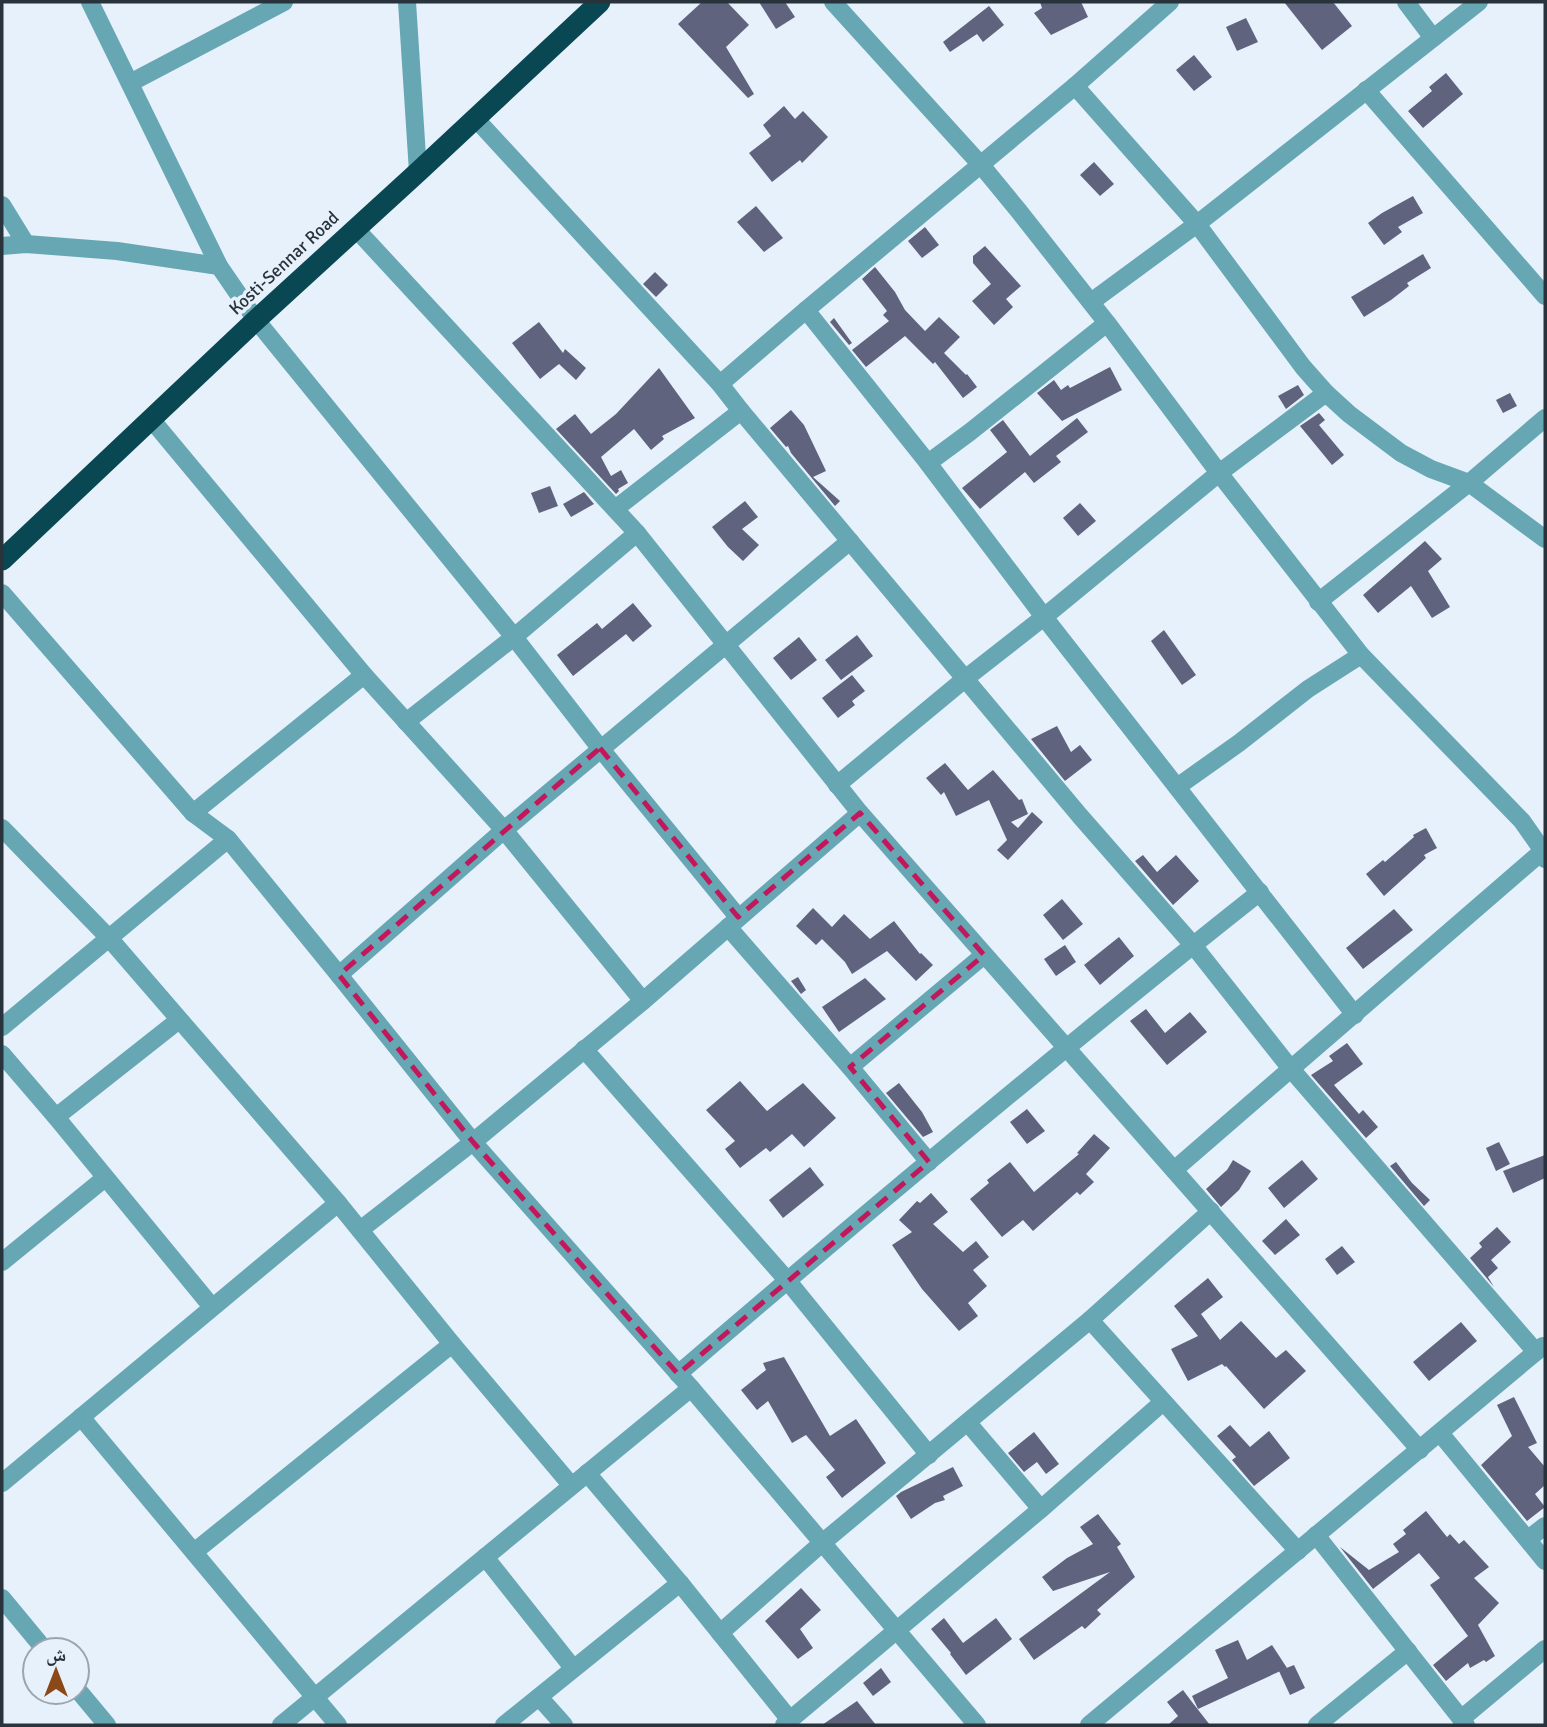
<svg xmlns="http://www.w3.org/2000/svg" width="1547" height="1727" font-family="Signika,'Noto Naskh Arabic',sans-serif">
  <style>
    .building { fill: #60637e }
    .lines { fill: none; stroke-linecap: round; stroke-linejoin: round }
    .street { stroke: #67a7b4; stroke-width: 18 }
    .highway { stroke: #094852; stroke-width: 21 }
    .marked { fill: none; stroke: #c2185b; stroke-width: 5; stroke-dasharray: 14 9; stroke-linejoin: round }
    .labels { text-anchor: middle; stroke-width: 7; stroke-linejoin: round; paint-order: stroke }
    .street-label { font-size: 18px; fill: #29333c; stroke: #e7f1fb }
  </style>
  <rect width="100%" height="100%" fill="#e7f1fb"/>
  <!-- building -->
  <g class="building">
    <path d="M702 2H727L749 25 726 47 754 94 748 98 678 24Z"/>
    <path d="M759 2H785L795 17 776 29Z"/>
    <path d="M1040 2H1081L1088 17 1051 35 1034 13 1042 8Z"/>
    <path d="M1284 2H1333L1352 26 1322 50Z"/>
    <path d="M989 6 1004 25 983 42 977 34 950 52 943 42Z"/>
    <path d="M1246 18 1258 42 1237 51 1226 27Z"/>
    <path d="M1194 55 1212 77 1194 91 1176 70Z"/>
    <path d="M1446 73 1463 94 1423 128 1408 111 1432 91 1429 87Z"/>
    <path d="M784 106 795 119 803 111 828 137 802 163 800 160 772 182 749 153 771 136 763 125Z"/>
    <path d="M1094 162 1114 184 1100 196 1080 175Z"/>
    <path d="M1413 196 1423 213 1398 227 1402 232 1384 245 1368 223 1382 213Z"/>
    <path d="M756 206 783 238 764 252 737 222Z"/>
    <path d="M925 227 939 245 922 258 908 241Z"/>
    <path d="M985 246 1021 286 1006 299 1013 307 994 325 972 301 991 284 973 263V256Z"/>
    <path d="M1423 254 1431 268 1407 283 1409 286 1391 300 1364 317 1351 297Z"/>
    <path d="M875 267 895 292 905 310 925 331 939 317 960 337 944 353 966 375 967 374 977 387 963 398 935 362 933 364 905 336 866 367 852 350 889 321 883 315 887 311 862 279Z"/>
    <path d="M655 272 668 285 656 297 643 284Z"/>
    <path d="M834 318 852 343 849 345 830 322Z"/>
    <path d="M539 322 563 353 565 349 586 368 576 380 559 364 540 379 512 343Z"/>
    <path d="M1110 367 1122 390 1062 421 1037 393 1054 380 1061 390 1068 385 1070 388Z"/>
    <path d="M659 368 695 418 662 436 664 439 651 450 634 429 601 457 611 476 621 470 628 483 618 489 619 491 616 494 556 429 575 414 591 434 616 414Z"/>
    <path d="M1298 385 1304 395 1286 409 1278 396Z"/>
    <path d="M1510 393 1517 406 1503 413 1496 400Z"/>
    <path d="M791 410 804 425 826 471 813 477 840 501 835 506 791 453 788 446 786 447 770 428Z"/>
    <path d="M1319 413 1325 420 1319 425 1344 455 1332 465 1300 426Z"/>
    <path d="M1077 418 1088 432 1056 456 1061 462 1034 483 1025 472 980 509 962 488 1007 452 990 430 1003 420 1030 456Z"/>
    <path d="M550 486 558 506 539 513 531 493Z"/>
    <path d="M584 492 594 504 571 517 563 504Z"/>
    <path d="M745 501 758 517 742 529 759 545 743 561 728 547 712 527Z"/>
    <path d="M1080 503 1096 521 1078 536 1063 518Z"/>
    <path d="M1425 541 1442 559 1428 571 1450 607 1432 618 1411 586 1378 613 1363 595Z"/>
    <path d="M633 603 652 626 633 642 626 634 573 676 557 655 597 623 602 629Z"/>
    <path d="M1164 630 1196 675 1182 685 1151 641Z"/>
    <path d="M857 635 873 656 841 680 825 660Z"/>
    <path d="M799 637 817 660 791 680 773 658Z"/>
    <path d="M852 675 865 691 852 701 855 705 838 718 822 698Z"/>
    <path d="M1057 726 1071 752 1080 745 1092 760 1065 781 1031 739Z"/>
    <path d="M945 763 968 790 993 770 1019 800 1022 799 1028 814 1011 822 1018 828 1032 812 1043 822 1008 860 997 850 1007 840 989 800 956 816 944 792 941 795 926 778Z"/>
    <path d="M1426 828 1437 848 1424 855 1426 858 1384 896 1366 874 1383 860 1385 862 1414 837 1413 835Z"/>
    <path d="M1143 855 1157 872 1176 855 1199 881 1173 905 1135 861Z"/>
    <path d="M1062 899 1083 924 1063 940 1043 915Z"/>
    <path d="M813 908 832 927 844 914 870 939 894 921 920 954 921 953 933 965 916 981 887 951 852 974 845 962 822 939 816 945 796 926Z"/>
    <path d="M1394 909 1413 930 1363 969 1346 948Z"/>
    <path d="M1119 937 1134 956 1100 985 1084 965Z"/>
    <path d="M1065 945 1076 962 1056 976 1044 959Z"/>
    <path d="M798 977 806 990 801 994 791 981Z"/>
    <path d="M865 978 886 999 839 1032 822 1007Z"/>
    <path d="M1146 1009 1165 1033 1190 1012 1207 1032 1167 1065 1130 1021Z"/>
    <path d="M1347 1043 1363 1064 1334 1085 1359 1114 1363 1110 1378 1127 1366 1138 1311 1075 1333 1061 1329 1056Z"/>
    <path d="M740 1081 767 1111 803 1083 836 1118 804 1147 792 1134 770 1152 766 1148 740 1168 725 1149 735 1141 706 1110Z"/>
    <path d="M899 1083 922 1112 933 1132 923 1137 886 1093Z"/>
    <path d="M1027 1109 1045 1131 1027 1144 1010 1122Z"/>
    <path d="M1094 1134 1110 1148 1086 1174 1094 1182 1080 1195 1077 1192 1033 1231 1023 1220 1002 1237 970 1199 989 1183 987 1180 1010 1162 1034 1192 1079 1154 1077 1153Z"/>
    <path d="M1499 1142 1510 1164 1496 1171 1486 1148Z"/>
    <path d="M1545 1155V1178L1513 1193 1503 1171Z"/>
    <path d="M1233 1160 1251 1171 1239 1190 1221 1207 1206 1189 1227 1170Z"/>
    <path d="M1302 1160 1318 1179 1284 1208 1268 1188Z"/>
    <path d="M1396 1162 1412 1183 1430 1200 1424 1206 1390 1166Z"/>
    <path d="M810 1167 824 1185 783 1218 769 1200Z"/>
    <path d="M931 1193 948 1212 933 1224 963 1252 976 1241 989 1257 973 1270 987 1286 968 1303 978 1316 959 1331 922 1289 892 1245 912 1232 899 1220 917 1201 920 1203Z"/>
    <path d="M1286 1219 1300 1235 1275 1255 1262 1241Z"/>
    <path d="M1497 1227 1511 1242 1491 1260 1498 1268 1488 1277 1494 1287 1470 1258 1482 1247 1479 1243Z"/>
    <path d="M1342 1246 1355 1262 1337 1275 1325 1259Z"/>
    <path d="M1208 1278 1223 1297 1201 1314 1220 1340 1241 1321 1276 1358 1286 1350 1306 1371 1264 1409 1226 1366 1225 1367 1222 1364 1188 1381 1171 1349 1198 1336 1174 1306Z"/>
    <path d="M1461 1322 1477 1341 1429 1381 1413 1362Z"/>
    <path d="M784 1357 830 1436 856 1419 886 1463 842 1498 826 1477 835 1470 806 1435 792 1443 768 1401 757 1410 741 1390 766 1370 763 1363Z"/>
    <path d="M1514 1397 1537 1443 1528 1447 1545 1467V1485L1535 1494 1545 1507 1527 1521 1481 1465 1512 1436 1497 1405Z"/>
    <path d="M1230 1425 1250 1447 1269 1431 1290 1458 1254 1486 1232 1460 1236 1457 1217 1436Z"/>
    <path d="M1034 1432 1059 1464 1046 1474 1037 1462 1024 1472 1008 1453Z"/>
    <path d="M953 1467 963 1486 943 1496 945 1500 935 1503 911 1519 896 1496 901 1492Z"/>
    <path d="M1426 1511 1447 1537 1450 1534 1459 1544 1464 1540 1489 1567 1474 1578 1499 1603 1478 1625 1495 1656 1486 1662 1484 1660 1470 1668 1468 1663 1446 1681 1433 1665 1468 1636 1430 1585 1440 1578 1419 1553 1373 1589 1340 1547 1369 1570 1399 1552 1393 1544 1406 1534 1403 1530Z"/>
    <path d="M1098 1514 1121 1544 1117 1547 1135 1577 1097 1610 1101 1614 1085 1629 1082 1626 1034 1660 1019 1639 1110 1572 1053 1591 1042 1577 1067 1558 1093 1544 1080 1527Z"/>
    <path d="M801 1588 821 1610 800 1629 813 1648 798 1659 765 1621Z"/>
    <path d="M944 1618 963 1643 996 1618 1012 1639 966 1675 950 1654 951 1653 931 1629Z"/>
    <path d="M1238 1640 1247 1660 1272 1645 1287 1668 1198 1709 1192 1696 1228 1678 1215 1650Z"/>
    <path d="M1294 1665 1305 1688 1290 1695 1279 1671Z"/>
    <path d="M881 1668 891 1682 873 1696 863 1683Z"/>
    <path d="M1183 1690 1192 1702 1210 1725H1168L1178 1716 1167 1702Z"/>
    <path d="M857 1701 876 1725H822Z"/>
  </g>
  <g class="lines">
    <!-- street -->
    <g class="street">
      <path d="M90 2 219 266 256 320 514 637 600 748 738 917"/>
      <path d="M407 2 418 172"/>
      <path d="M833 2 981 165 1018 210 1107 323 1219 473 1361 655 1522 821 1543 851 1545 859"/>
      <path d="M1406 2 1433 38"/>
      <path d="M130 83 284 2"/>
      <path d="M1075 86 1197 224 1303 367 1326 393 1349 414 1401 453 1431 469 1469 483 1545 539"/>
      <path d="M1366 90 1545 296"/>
      <path d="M475 118 720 384 741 411 1080 816 1193 945 1291 1069 1536 1352"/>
      <path d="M2 205 26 244"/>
      <path d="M356 229 637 533 860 813 1420 1450"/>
      <path d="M2 246 26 244 117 251 219 266"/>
      <path d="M1091 302 1197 224 1479 2"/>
      <path d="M806 310 928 463 1044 617 1355 1015"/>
      <path d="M720 384 806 310 1075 86 1170 2"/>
      <path d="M151 419 364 675 504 830 643 1001"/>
      <path d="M928 463 970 432 1107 323"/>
      <path d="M615 509 741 411"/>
      <path d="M2 593 193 813 228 839 339 975 473 1142 691 1388 977 1725"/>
      <path d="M1318 602 1469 483 1545 418"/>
      <path d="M406 722 514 637 637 533"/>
      <path d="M837 785 966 678 1044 617 1219 473 1326 393"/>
      <path d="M1177 787 1239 743 1308 689 1361 655"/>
      <path d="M193 813 364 675"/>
      <path d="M2 828 109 938 338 1203 452 1344 571 1485"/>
      <path d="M728 927 850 1067 929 1162"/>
      <path d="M339 975 504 830 850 541"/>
      <path d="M2 1027 228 839"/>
      <path d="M584 1049 787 1280 929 1455"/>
      <path d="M2 1054 56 1117 212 1307"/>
      <path d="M850 1067 984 955"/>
      <path d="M56 1117 179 1020"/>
      <path d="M1174 1170 1545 849"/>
      <path d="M360 1230 473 1142 643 1001 860 813"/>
      <path d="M2 1262 105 1178"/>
      <path d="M1090 1320 1298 1551"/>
      <path d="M678 1374C869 1210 1063 1048 1260 892"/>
      <path d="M81 1417 338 1725"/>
      <path d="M968 1423 1041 1509"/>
      <path d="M1440 1433 1545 1561"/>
      <path d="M587 1473 680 1583 790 1720"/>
      <path d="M2 1483 338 1203"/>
      <path d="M1316 1535 1466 1725"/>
      <path d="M1528 1539 1545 1526"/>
      <path d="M194 1552 452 1344"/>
      <path d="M485 1557 573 1668"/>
      <path d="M2 1598 45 1650"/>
      <path d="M720 1633 822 1543 1090 1320 1211 1211"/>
      <path d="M77 1689 107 1725"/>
      <path d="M539 1697 564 1725"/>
      <path d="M1461 1719 1545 1649"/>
      <path d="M281 1725 691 1388"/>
      <path d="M504 1725 680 1583"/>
      <path d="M784 1725 1041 1509 1163 1402"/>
      <path d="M1089 1725 1543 1346"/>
      <path d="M1317 1725 1408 1651"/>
    </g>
    <!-- highway -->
    <path class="highway" d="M2 560 256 320 418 172 600 2"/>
  </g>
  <!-- marked area -->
  <path class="marked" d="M600 748 738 917 860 813 984 955 850 1067 929 1162 678 1374 473 1142 339 975Z"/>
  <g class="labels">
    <!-- street labels -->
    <g class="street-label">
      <text transform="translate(284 263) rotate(-43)" y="6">Kosti-Sennar Road</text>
    </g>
  </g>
  <!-- border -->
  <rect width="1547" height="1727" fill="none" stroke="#29333c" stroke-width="7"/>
  <!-- north arrow -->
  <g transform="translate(56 1671)"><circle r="33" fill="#e7f1fb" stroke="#9ba5af" stroke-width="2"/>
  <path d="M0-5L12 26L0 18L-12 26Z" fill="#8b4819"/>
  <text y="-10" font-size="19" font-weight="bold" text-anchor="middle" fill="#29333c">ش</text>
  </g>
</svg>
